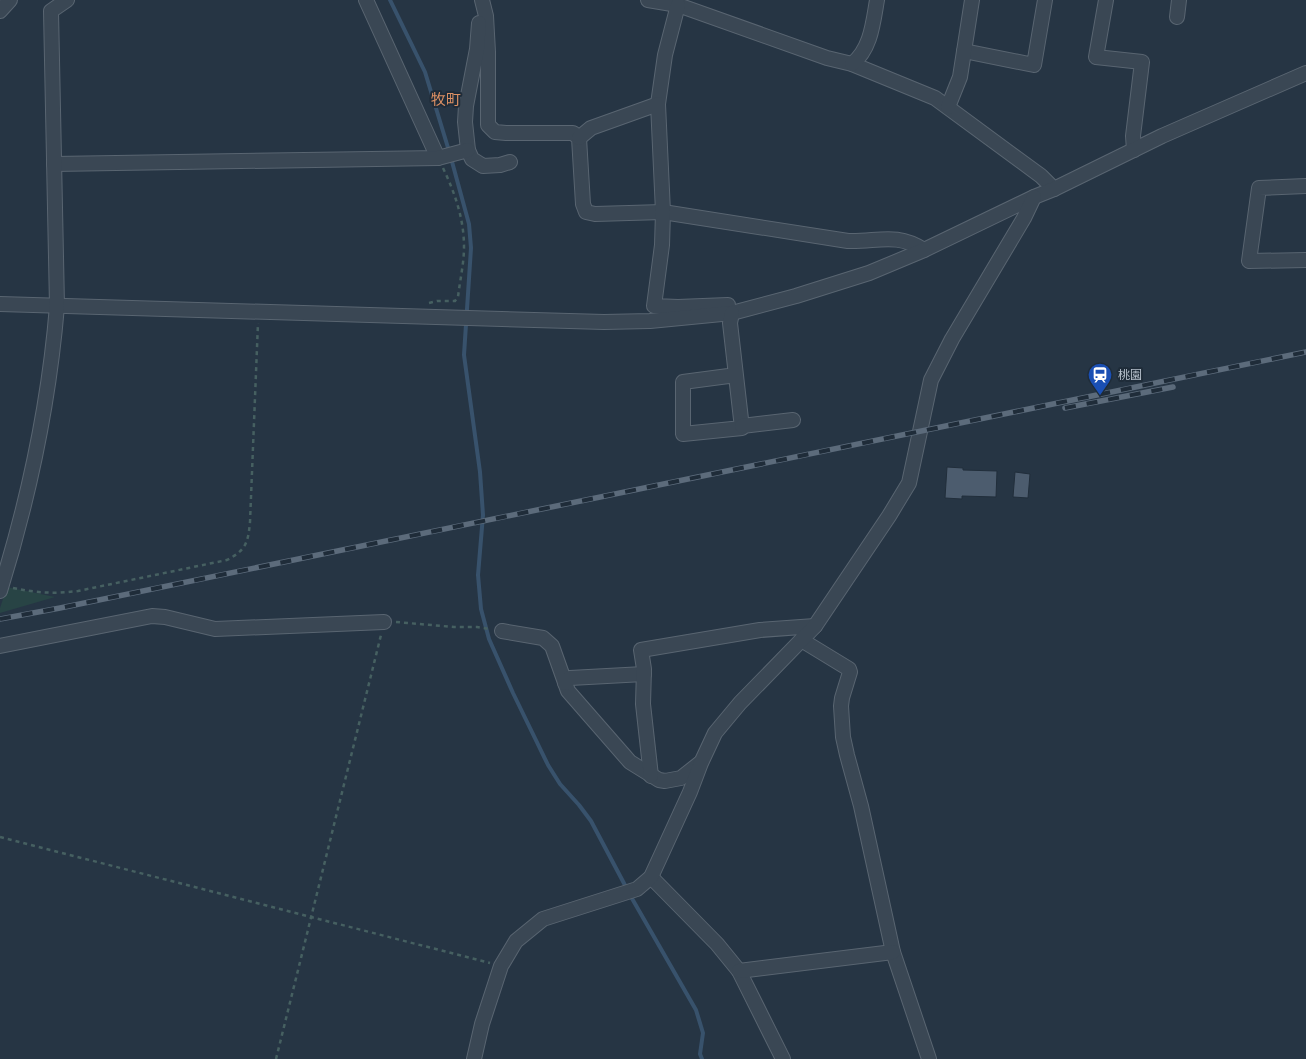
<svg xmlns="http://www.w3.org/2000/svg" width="1306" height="1059" font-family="Mulish,'Noto Sans JP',sans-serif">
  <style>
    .green { fill: #284445 }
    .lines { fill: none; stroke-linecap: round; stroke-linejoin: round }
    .stream { stroke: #38526c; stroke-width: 4 }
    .building { fill: #4c5c6e; stroke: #212e3b }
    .minor-casing { stroke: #596571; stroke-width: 16 }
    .path { stroke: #466061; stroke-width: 2.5; stroke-dasharray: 4 4; stroke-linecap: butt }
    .minor { stroke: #3a4754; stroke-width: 14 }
    .rail-casing { stroke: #5c6b7b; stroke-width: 5.5 }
    .rail { stroke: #1f2c39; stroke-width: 4; stroke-dasharray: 11; stroke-linecap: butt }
    .labels { text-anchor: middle; stroke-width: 4; stroke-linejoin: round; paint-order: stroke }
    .poi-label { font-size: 12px; fill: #b8c2cd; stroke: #1f2c39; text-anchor: start }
    .quarter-label { font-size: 15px; fill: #dc9064; stroke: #1f2c39 }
  </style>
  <rect width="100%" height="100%" fill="#263544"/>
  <!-- green -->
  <path class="green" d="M7 587 55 597 0 613V608Z"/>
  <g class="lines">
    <!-- stream -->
    <g class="stream">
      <path d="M390 0 425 72 449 151"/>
      <path d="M451 158 469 224 471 248 464 355 480 472 483 515 478 575 481 609 489 639 513 693 548 765 560 784 579 805 591 821 627 889"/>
      <path d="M630 895 696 1010 703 1033 700 1054 702 1059"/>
    </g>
  </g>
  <!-- building -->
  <g class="building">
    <path d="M947 467 963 468V470L997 471 996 497 962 496V499L945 498Z"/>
    <path d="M1015 472 1030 474 1028 498 1013 497Z"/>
  </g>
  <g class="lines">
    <defs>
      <g id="minor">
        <path d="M366 0 438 158"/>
        <path d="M482 0 486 16 488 52V125L495 132 506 133H573L579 138 583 204 586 212 595 214 663 212 848 241C878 242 896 232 924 250"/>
        <path d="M648 0 678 5 827 58 852 64 935 98 1041 176 1054 189"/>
        <path d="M1106 0 1096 57 1142 62 1133 136 1134 150"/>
        <path d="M0 11 10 0"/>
        <path d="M1177 17 1179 0"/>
        <path d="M479 23 477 49 466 106 465 122 468 150 472 159 483 166 500 165 510 162"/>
        <path d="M964 51 1034 65 1045 0"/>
        <path d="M852 64C871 49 873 23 877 0"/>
        <path d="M658 104 665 55 678 5"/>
        <path d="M948 107 960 77 972 0"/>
        <path d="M579 138 591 128 658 104 663 212 662 245 654 306 678 307 728 305"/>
        <path d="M54 164 438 158 468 150"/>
        <path d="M1306 186 1259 188 1249 261 1306 260"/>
        <path d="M0 304 604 322 650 321 732 313 796 296 869 273 924 250 1034 197 1054 189 1162 136 1306 73"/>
        <path d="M732 313 730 323 742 428 683 434V382L736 375"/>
        <path d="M742 426 793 420"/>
        <path d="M0 591C29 498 49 403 57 306L51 11 67 0"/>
        <path d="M502 631 543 638 552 646 568 691 630 762 659 780 665 781 681 778 700 763"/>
        <path d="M802 639 808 644 849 669 850 672 842 698 841 706 843 737 847 755 861 806 893 952 929 1059"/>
        <path d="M0 646 152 616 165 617 215 629 384 622"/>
        <path d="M565 683 570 678 644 674"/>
        <path d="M651 776 643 704 644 669 641 650 760 630 815 626"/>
        <path d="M651 877 717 944 739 971 783 1059"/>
        <path d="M739 971 893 952"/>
        <path d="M474 1059 482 1024 501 966 516 941 543 919 637 889 651 877 690 792 701 763 715 733 740 703 815 626 889 516 909 483 931 380 952 339 1024 218 1034 197"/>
      </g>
    </defs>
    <!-- minor casing -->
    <use href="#minor" class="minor-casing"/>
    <!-- path -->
    <g class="path">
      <path d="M429 303 437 301H455L458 297C460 280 464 263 464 247 464 219 455 193 443 168"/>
      <path d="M13 588C38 593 53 594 78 591L227 560C246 550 248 543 250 522L258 323"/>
      <path d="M396 622 454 627H477L490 629"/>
      <path d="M0 837 490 963"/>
      <path d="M276 1059 381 635"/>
    </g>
    <!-- minor -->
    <use href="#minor" class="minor"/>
    <defs>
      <g id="rail">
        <path d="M1065 408 1173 387"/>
        <path d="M0 619 60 608 1306 352"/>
      </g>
    </defs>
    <!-- rail casing -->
    <use href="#rail" class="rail-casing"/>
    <!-- rail -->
    <use href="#rail" class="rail"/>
  </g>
  <!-- icons -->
  <defs>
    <symbol id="station-pin" viewBox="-11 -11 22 30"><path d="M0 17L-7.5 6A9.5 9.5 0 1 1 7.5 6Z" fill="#1a4fb4" stroke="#1f2c39"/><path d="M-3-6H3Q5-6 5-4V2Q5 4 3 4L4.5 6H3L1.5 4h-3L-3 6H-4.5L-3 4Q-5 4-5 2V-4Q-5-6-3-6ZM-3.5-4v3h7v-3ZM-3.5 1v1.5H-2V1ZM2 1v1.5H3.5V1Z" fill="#fff"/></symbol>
  </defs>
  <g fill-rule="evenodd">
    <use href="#station-pin" x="1086" y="361" width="28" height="38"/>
  </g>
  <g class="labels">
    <!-- poi labels -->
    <g class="poi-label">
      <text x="1118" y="379">桃園</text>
    </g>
    <!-- quarter labels -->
    <g class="quarter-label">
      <text x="446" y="105">牧町</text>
    </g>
  </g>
</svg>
